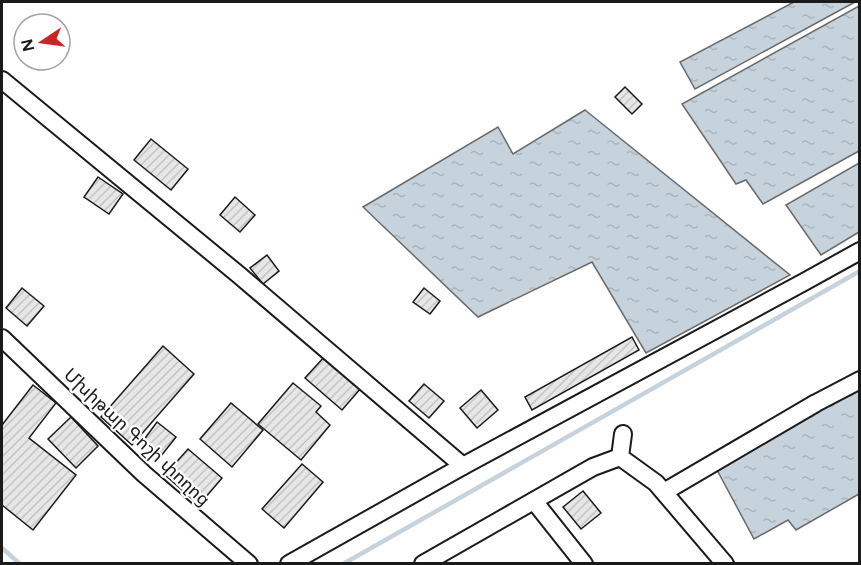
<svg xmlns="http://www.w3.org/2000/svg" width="861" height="565" font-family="Figtree,'Noto Sans Armenian',sans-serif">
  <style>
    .water { fill: url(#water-ripples); stroke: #6a6a6a; stroke-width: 1.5 }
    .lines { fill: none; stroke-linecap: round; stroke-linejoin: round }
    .stream { stroke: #c6d2dc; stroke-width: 4.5 }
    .building { fill: url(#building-hatch); stroke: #1a1a1a; stroke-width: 1.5 }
    .minor-casing { stroke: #1a1a1a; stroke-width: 20 }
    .minor { stroke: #fff; stroke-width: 16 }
    .labels { text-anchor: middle; stroke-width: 4.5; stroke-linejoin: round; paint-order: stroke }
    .street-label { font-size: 18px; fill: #1a1a1a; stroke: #fff }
  </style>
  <defs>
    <pattern id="water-ripples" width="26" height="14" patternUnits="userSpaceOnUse" patternTransform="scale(1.5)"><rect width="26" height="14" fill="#c6d2dc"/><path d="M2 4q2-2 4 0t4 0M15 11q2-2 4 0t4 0" fill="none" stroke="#aab4bc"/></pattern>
    <pattern id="building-hatch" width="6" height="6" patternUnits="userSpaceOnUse" patternTransform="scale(1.5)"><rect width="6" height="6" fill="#e6e6e6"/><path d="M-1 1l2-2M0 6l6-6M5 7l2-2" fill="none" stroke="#c5c5c5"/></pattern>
  </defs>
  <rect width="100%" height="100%" fill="#fff"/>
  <!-- water -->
  <g class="water">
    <path d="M794 2H855L695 89 680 62Z"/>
    <path d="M859 6V151L763 204 746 180 736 184 682 104Z"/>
    <path d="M585 110 790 275 646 353 592 262 478 317 363 207 498 127 513 154Z"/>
    <path d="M859 163V232L821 255 786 205Z"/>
    <path d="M859 388V494L796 530 788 520 754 539 716 468Z"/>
  </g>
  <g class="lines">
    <!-- stream -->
    <g class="stream">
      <path d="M2 548 20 564"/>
      <path d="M343 564 860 271"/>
    </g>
  </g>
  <!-- building -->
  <g class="building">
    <path d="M625 87 642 104 632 114 615 97Z"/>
    <path d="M151 139 188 169 171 190 134 160Z"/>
    <path d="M98 177 123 194 109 214 84 197Z"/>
    <path d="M235 197 255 215 240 232 220 215Z"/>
    <path d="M267 255 279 271 263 284 250 268Z"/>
    <path d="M22 288 44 306 27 326 6 308Z"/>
    <path d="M424 288 440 301 430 314 413 302Z"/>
    <path d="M632 337 639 350 532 410 525 397Z"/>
    <path d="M163 346 194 374 132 445 101 417Z"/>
    <path d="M325 356 361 388 342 410 305 378Z"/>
    <path d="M293 383 321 406 316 412 330 425 301 460 258 424Z"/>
    <path d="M424 384 444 401 429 418 409 401Z"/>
    <path d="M33 385 56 403 29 438 76 475 33 530 2 505V425Z"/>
    <path d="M481 390 498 410 477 428 460 408Z"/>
    <path d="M231 403 263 430 232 467 200 439Z"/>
    <path d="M71 417 98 446 76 468 48 439Z"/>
    <path d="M157 422 176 437 161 456 143 441Z"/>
    <path d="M188 449 222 478 199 505 165 475Z"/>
    <path d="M302 464 323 482 284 528 262 509Z"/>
    <path d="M583 491 601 513 581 529 563 507Z"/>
  </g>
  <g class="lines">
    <defs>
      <g id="minor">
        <path d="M2 80 239 275 463 466"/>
        <path d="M2 338 144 474 249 564"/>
        <path d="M623 434 620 457 656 483 725 564"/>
        <path d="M664 492 816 403 860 380"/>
        <path d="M534 501 584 564"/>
        <path d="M289 564 463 466 804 282 860 251"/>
        <path d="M423 564 593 467 620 457"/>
      </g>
    </defs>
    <!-- minor casing -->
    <use href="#minor" class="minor-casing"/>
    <!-- minor -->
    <use href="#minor" class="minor"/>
  </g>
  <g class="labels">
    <!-- street labels -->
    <g class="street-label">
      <text transform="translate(137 437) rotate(43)" y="6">Մխիթար Գոշի փողոց</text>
    </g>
  </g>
  <!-- border -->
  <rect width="861" height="565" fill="none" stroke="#1a1a1a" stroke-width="6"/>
  <!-- north arrow -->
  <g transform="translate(42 42) rotate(257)"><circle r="28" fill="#ffffff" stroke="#a3a3a3" stroke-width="1.5"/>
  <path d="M0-4.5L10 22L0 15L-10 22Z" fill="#c62828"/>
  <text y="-9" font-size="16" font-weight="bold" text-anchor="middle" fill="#1a1a1a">N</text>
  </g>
</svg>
